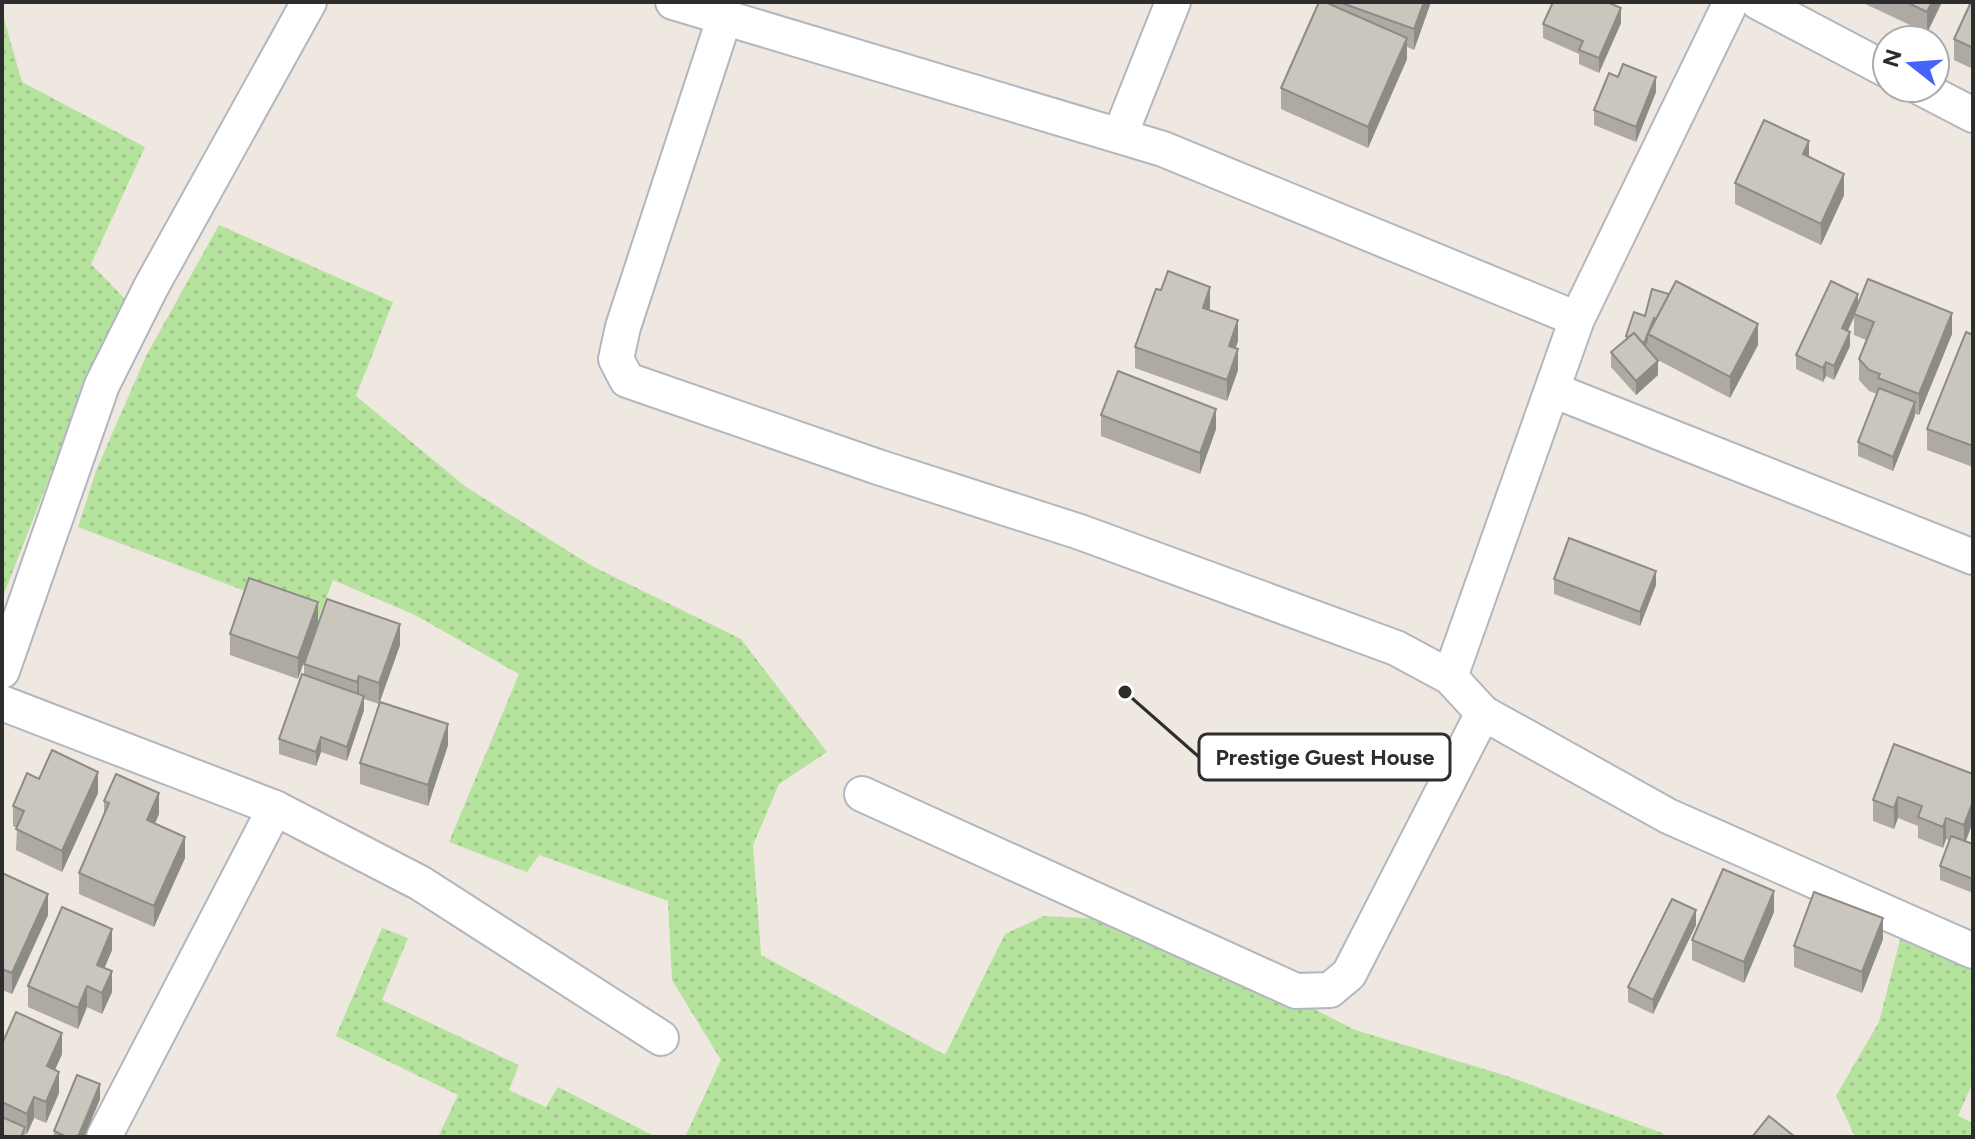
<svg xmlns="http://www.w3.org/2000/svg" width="1975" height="1139" font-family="Figtree,sans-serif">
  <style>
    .grass { fill: url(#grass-dots) }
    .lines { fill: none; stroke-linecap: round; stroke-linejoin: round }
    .street-casing { stroke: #b3b6c0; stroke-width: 38 }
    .street { stroke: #fff; stroke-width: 34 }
    .wall { fill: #aeaaa3 }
    .shaded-wall { fill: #8d8b85 }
    .building { fill: #cac6be; stroke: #8d8b85; stroke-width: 2 }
    .leader { fill: none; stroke: #2d2d2d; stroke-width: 3 }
    .callout-dot { fill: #2d2d2d; stroke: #fff; stroke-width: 3 }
    .callout { fill: #fff; stroke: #2d2d2d; stroke-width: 3 }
    .callout-label { font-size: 22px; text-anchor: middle; font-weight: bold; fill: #2d2d2d }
  </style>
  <defs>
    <pattern id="grass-dots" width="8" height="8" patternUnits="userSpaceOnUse" patternTransform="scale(2)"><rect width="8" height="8" fill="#b5e39e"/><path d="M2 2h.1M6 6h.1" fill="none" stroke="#9cc388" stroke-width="1.8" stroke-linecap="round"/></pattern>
  </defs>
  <rect width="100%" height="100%" fill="#eee8e0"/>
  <!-- grass -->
  <g class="grass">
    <path d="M2 12 22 82 145 147 91 264 128 302 71 422 2 599Z"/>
    <path d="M219 225 393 302 356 396 466 487 592 566 741 639 827 752 779 784 753 845 761 955 945 1055 1005 934 1044 916 1102 919 1314 1009 1355 1030 1504 1075 1662 1133 1667 1137H685L721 1060 672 980 668 901 539 855 527 872 449 842 519 674 415 615 333 580 318 619 78 527 96 471 146 356Z"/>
    <path d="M382 928 408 938 382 1000 519 1065 509 1090 546 1107 558 1087 656 1137H438L458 1095 336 1036Z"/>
    <path d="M1901 936 1973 961V1082L1958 1116 1973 1123V1137H1855L1836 1096 1879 1022Z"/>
  </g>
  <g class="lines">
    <defs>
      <g id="street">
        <path d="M673 2 1163 149 1577 319"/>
        <path d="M1758 2 1887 70"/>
        <path d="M725 16 623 327 616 359 627 380 878 467 1080 532 1396 648 1450 677 1483 713 1668 816 1973 951"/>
        <path d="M1921 88 1973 115"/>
        <path d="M1120 135 1173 2"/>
        <path d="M1553 390 1973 557"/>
        <path d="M2 671 102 385 151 287 309 2"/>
        <path d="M1450 677 1577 319 1731 2"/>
        <path d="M2 703 275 808 420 883 661 1038"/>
        <path d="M862 794 1296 991 1330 990 1349 974 1483 713"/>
        <path d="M104 1137 275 808"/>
      </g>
    </defs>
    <!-- street casing -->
    <use href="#street" class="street-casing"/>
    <!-- street -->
    <use href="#street" class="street"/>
  </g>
  <!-- wall -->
  <g class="wall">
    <path d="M1319 2H1431L1414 50 1407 47V59L1368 148 1281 109V88Z"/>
    <path d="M1861 2H1942L1927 33Z"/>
    <path d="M1973 2V69L1954 60V39Z"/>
    <path d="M1621 23 1599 73 1579 64V54L1543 38V24Z"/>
    <path d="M1656 92 1636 142 1594 125V110Z"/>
    <path d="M1809 157 1844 195 1821 245 1735 204V183Z"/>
    <path d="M1669 294 1758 345 1730 398 1656 359 1658 375 1636 395 1611 367V352L1626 340V336L1645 316Z"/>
    <path d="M1858 305 1952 334 1919 415 1915 414 1893 471 1858 456V442L1877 394 1869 391 1859 380V359L1866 340 1854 335V317L1848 331 1850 346 1834 380 1826 376 1823 382 1796 369V355Z"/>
    <path d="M1210 308 1209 310 1238 341 1235 349 1238 370 1227 401 1135 368V347Z"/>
    <path d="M1973 335V467L1927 450V429Z"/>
    <path d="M1101 415 1216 429 1200 474 1101 436Z"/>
    <path d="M1554 579 1656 585 1640 626 1554 594Z"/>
    <path d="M318 602 298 679 230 655V634Z"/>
    <path d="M400 645 379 704 364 699V710L347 761 321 752 316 766 279 754V739L304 675V664Z"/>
    <path d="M448 745 428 806 360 784V763Z"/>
    <path d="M1973 774 1965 842 1973 844V893L1940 880V866L1949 840 1946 839 1943 848 1918 838V826L1898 818 1894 829 1873 821V800Z"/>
    <path d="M39 779 98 793 62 872 16 850 17 828 13 826V806Z"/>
    <path d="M104 801 159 814 155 824 185 858 154 927 79 894V873L104 815Z"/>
    <path d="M2 873 48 915 12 994 2 990Z"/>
    <path d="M1774 912 1744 983 1692 960V940Z"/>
    <path d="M1696 925 1653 1014 1628 1002V987Z"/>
    <path d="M1883 939 1862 993 1794 967V946Z"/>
    <path d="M112 950 104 968 112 992 102 1014 87 1007 78 1029 28 1007V986Z"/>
    <path d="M2 1044 62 1054 55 1070 59 1093 46 1123 34 1118 27 1134H25V1137H2Z"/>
    <path d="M100 1099 84 1137H54V1131Z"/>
  </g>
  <!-- shaded-wall -->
  <g class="shaded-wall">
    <path d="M1424 2H1431L1414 50V29Z"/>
    <path d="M1932 2H1942L1927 33V12Z"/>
    <path d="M1621 8V23L1599 73V58Z"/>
    <path d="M1407 38V59L1368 148V127Z"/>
    <path d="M1656 77V92L1636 142V127Z"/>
    <path d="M1809 141V162L1803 154Z"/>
    <path d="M1844 174V195L1821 245V224Z"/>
    <path d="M1210 287V308L1203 329V308Z"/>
    <path d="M1858 294V309L1854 314V317L1842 342V328Z"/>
    <path d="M1952 313V334L1919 415V394Z"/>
    <path d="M1654 318V325L1648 334V340L1644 350V343Z"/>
    <path d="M1238 320V341L1229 367V346Z"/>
    <path d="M1758 324V345L1730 398V377Z"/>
    <path d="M1850 332V346L1834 380V366Z"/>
    <path d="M1238 349V370L1227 401V380Z"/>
    <path d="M1658 361V375L1636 395V381Z"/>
    <path d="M1826 362V376L1823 382V368Z"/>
    <path d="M1915 402V416L1893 471V457Z"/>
    <path d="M1216 409V429L1200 474V453Z"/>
    <path d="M1656 571V585L1640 626V612Z"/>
    <path d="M318 602V623L298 679V658Z"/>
    <path d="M400 624V645L379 704V683Z"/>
    <path d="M359 676V697L357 703V682Z"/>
    <path d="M364 696V710L347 761V747Z"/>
    <path d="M448 724V745L428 806V785Z"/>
    <path d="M321 737V752L316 766V752Z"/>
    <path d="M98 772V793L62 872V851Z"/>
    <path d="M159 793V814L147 841V820Z"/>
    <path d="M1898 797V818L1894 829V808Z"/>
    <path d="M1973 801V822L1964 846V825Z"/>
    <path d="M1946 818V839L1943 848V827Z"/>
    <path d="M185 837V858L154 927V906Z"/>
    <path d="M1774 891V912L1744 983V962Z"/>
    <path d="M48 894V915L12 994V973Z"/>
    <path d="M1696 910V925L1653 1014V1000Z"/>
    <path d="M1883 918V939L1862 993V972Z"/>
    <path d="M112 929V950L97 986V965Z"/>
    <path d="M112 971V992L102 1014V993Z"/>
    <path d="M87 986V1007L78 1029V1008Z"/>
    <path d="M62 1033V1054L47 1087V1066Z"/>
    <path d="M59 1072V1093L46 1123V1102Z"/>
    <path d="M100 1084V1099L84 1137H78Z"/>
    <path d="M34 1097V1118L27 1134V1114Z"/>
  </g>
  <!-- building -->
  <g class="building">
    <path d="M1319 2H1325L1407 38 1368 127 1281 88Z"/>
    <path d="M1339 2H1424L1414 29Z"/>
    <path d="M1553 2H1607L1621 8 1599 58 1579 50 1583 41 1543 24Z"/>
    <path d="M1906 2H1932L1927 12Z"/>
    <path d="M1971 2H1973V48L1954 39Z"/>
    <path d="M1623 64 1656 77 1636 127 1594 110 1609 73 1618 77Z"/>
    <path d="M1764 120 1809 141 1803 154 1844 174 1821 224 1735 183Z"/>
    <path d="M1168 271 1210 287 1203 308 1238 320 1229 346 1238 349 1227 380 1135 347 1156 289 1161 290Z"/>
    <path d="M1868 279 1952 313 1919 394 1878 378 1880 374 1869 370 1859 359 1874 322 1854 314Z"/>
    <path d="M1676 281 1758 324 1730 377 1648 334Z"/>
    <path d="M1831 281 1858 294 1842 328 1850 332 1834 366 1826 362 1823 368 1796 355Z"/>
    <path d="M1652 289 1669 294 1656 319 1654 318 1644 343 1642 342 1634 333 1629 337 1626 336 1634 312 1645 316Z"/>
    <path d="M1966 332 1973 335V446L1927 429Z"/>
    <path d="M1634 333 1658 361 1636 381 1611 352Z"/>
    <path d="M1118 371 1216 409 1200 453 1101 415Z"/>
    <path d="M1879 388 1915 402 1893 457 1858 442Z"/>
    <path d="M1569 538 1656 571 1640 612 1554 579Z"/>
    <path d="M249 578 318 602 298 658 230 634Z"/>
    <path d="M327 599 400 624 379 683 359 676 357 682 304 664Z"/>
    <path d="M302 674 364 696 347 747 321 737 316 752 279 739Z"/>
    <path d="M380 702 448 724 428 785 360 763Z"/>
    <path d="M1894 744 1973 774V801L1964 825 1946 818 1943 827 1918 817 1922 806 1898 797 1894 808 1873 800Z"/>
    <path d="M52 750 98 772 62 851 16 829 24 811 13 806 27 773 39 779Z"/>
    <path d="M116 774 159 793 147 820 185 837 154 906 79 873 109 803 104 801Z"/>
    <path d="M1951 836 1973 844V879L1940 866Z"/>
    <path d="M1723 869 1774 891 1744 962 1692 940Z"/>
    <path d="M2 873 48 894 12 973 2 969Z"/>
    <path d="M1814 892 1883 918 1862 972 1794 946Z"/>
    <path d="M1672 899 1696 910 1653 1000 1628 987Z"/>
    <path d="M62 907 112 929 97 965 112 971 102 993 87 986 78 1008 28 986Z"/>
    <path d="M16 1012 62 1033 47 1066 59 1072 46 1102 34 1097 27 1114 2 1102V1044Z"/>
    <path d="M77 1075 100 1084 78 1137H67L54 1131Z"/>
    <path d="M1769 1116 1795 1137H1752Z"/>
    <path d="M2 1117 25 1127 21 1137H2Z"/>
  </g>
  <!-- callouts -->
  <path class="leader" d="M1125 692L1199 757"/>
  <circle class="callout-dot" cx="1125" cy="692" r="8"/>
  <rect class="callout" x="1199" y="734" width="251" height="46" rx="8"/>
  <g class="callout-label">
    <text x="1325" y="765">Prestige Guest House</text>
  </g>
  <!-- border -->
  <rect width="1975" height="1139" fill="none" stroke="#2d2d2d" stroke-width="8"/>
  <!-- north arrow -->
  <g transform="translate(1911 64) rotate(287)"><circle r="38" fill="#ffffff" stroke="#ababab" stroke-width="2"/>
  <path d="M0-6L14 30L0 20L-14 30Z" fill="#4563f6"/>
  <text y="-12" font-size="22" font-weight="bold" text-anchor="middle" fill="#2d2d2d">N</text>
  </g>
</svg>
